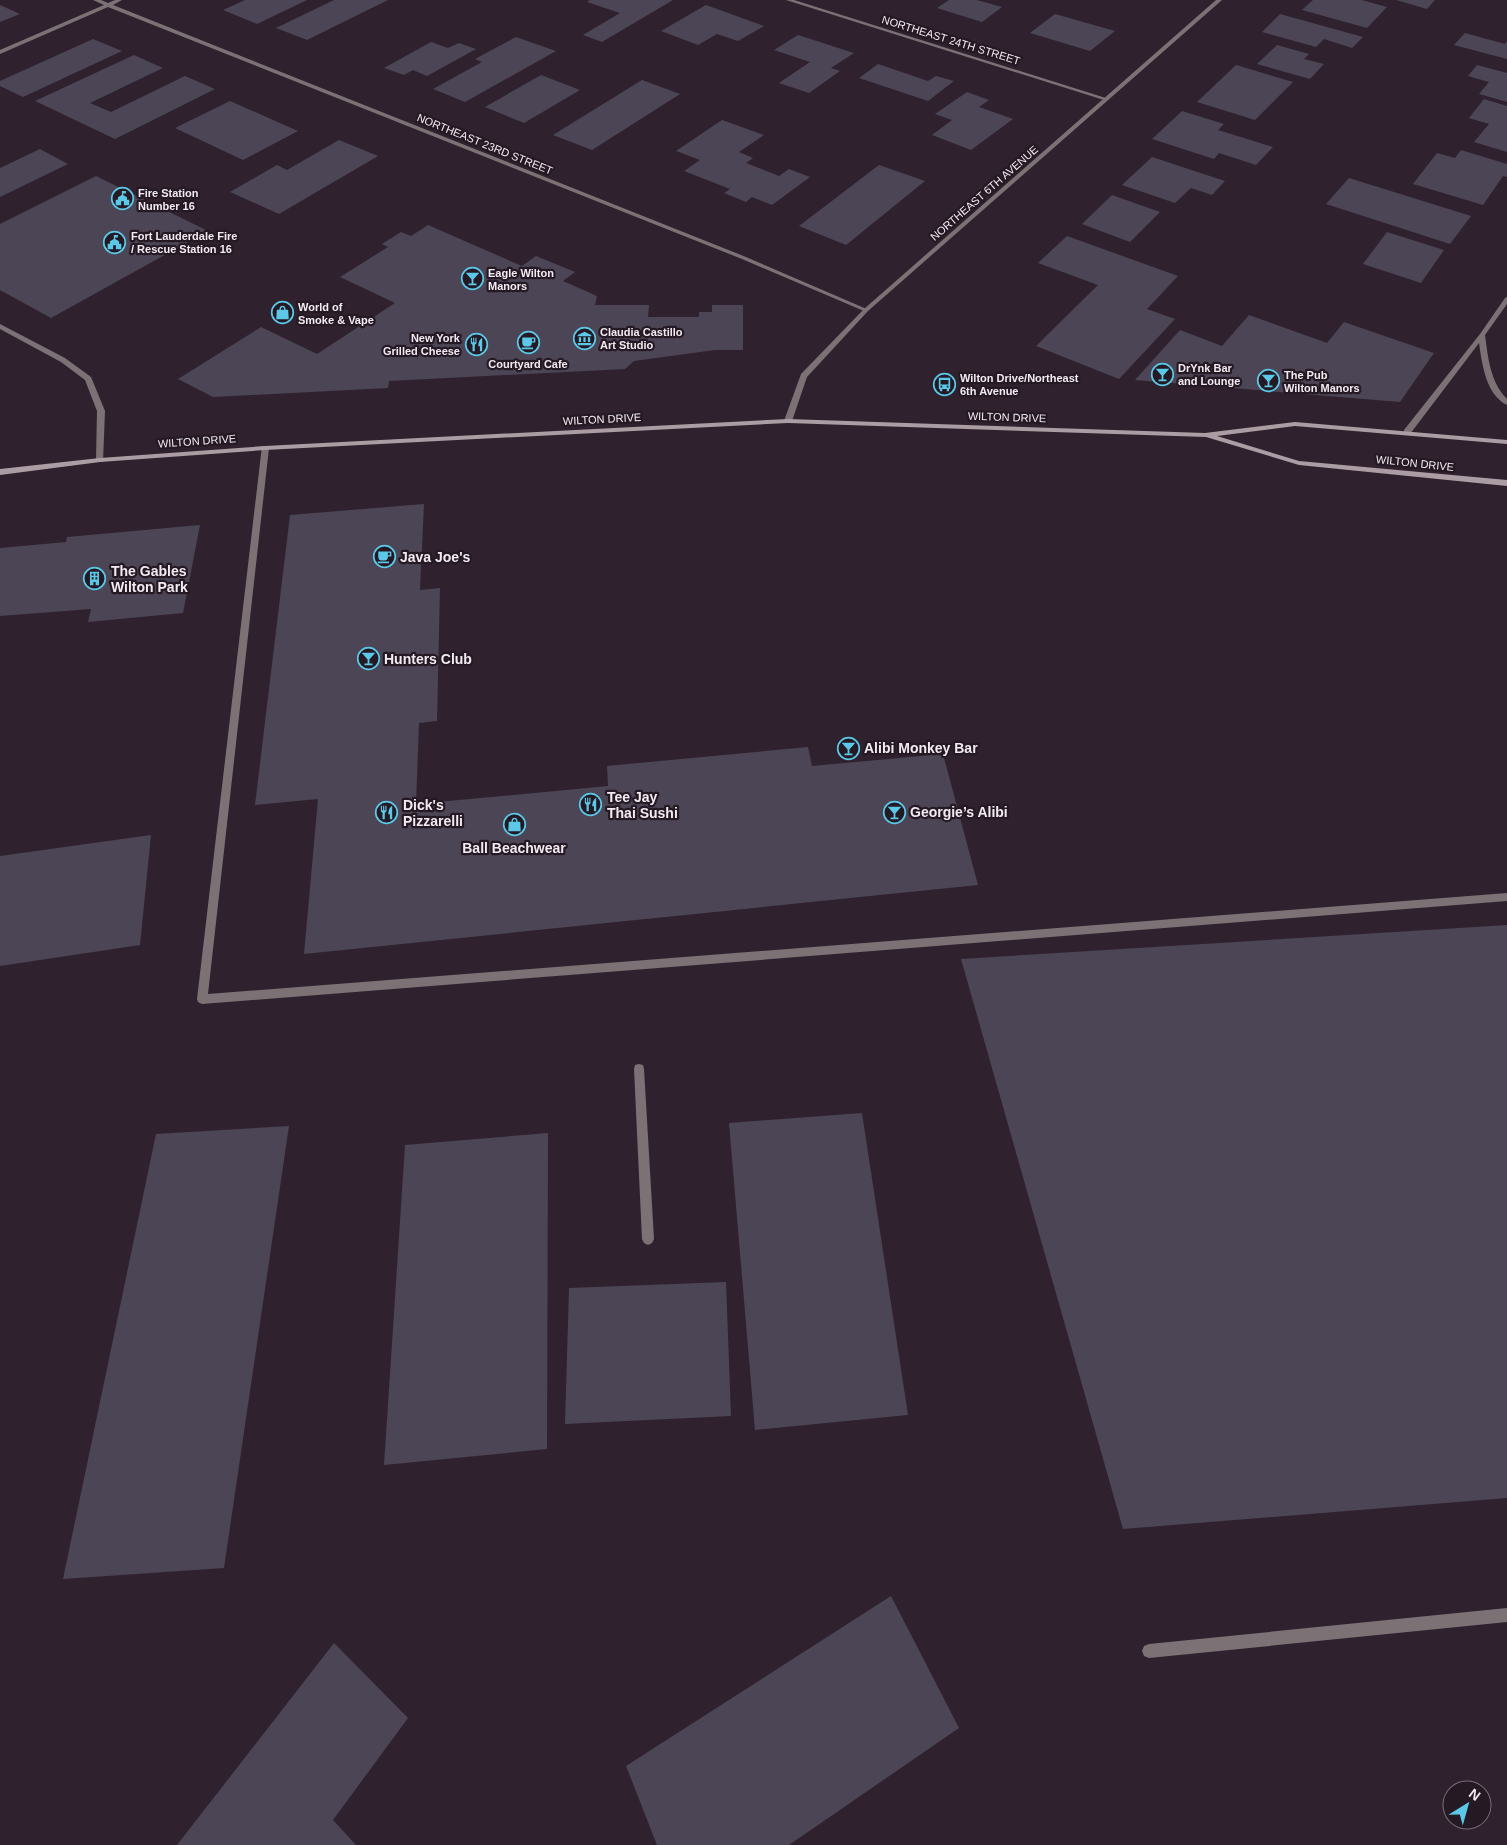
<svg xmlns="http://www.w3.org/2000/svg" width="1507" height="1845" font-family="Arial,sans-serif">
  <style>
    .building { fill: #4c4555 }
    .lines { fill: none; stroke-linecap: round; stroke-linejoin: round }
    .service { fill: #7c7276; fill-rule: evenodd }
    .minor { fill: #7c7276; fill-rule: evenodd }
    .tertiary { fill: #7c7276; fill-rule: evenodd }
    .secondary { fill: #ac9da4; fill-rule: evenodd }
    .labels { text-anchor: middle; stroke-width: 4.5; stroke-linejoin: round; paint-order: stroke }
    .far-street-label { font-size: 11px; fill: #f2eaf2; stroke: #251924 }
    .far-poi-label { font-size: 11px; font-weight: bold; fill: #f2eaf2; stroke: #251924; text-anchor: start }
    .poi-label { font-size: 14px; font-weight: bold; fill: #f2eaf2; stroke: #251924; text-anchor: start }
  </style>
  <rect width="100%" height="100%" fill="#2f222e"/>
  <!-- building -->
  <g class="building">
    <path d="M245 0H307L257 24 223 10Z"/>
    <path d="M334 0H388L307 40 276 28Z"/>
    <path d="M590 0H673L602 42 583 35 620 13 587 2Z"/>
    <path d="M949 0H977L1002 7 982 22 937 8Z"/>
    <path d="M1313 0H1362L1387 7 1367 28 1302 10Z"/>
    <path d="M1396 0H1435L1427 9Z"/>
    <path d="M0 5 20 14 0 22Z"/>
    <path d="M706 5 764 26 738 41 717 34 698 45 661 31Z"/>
    <path d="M1055 14 1115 31 1090 51 1030 33Z"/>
    <path d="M1280 14 1363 37 1352 48 1324 39 1316 47 1262 32Z"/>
    <path d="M1465 33 1505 44 1507 41V59L1454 45Z"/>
    <path d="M798 35 854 53 831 68 840 71 809 93 779 83 810 62 774 50Z"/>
    <path d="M516 37 556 51 465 102 433 89 482 62 475 59Z"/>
    <path d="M93 39 122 51 23 97 0 86V81Z"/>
    <path d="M431 42 448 48 459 43 476 49 427 76 413 70 404 75 384 68Z"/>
    <path d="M1277 45 1309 54 1304 59 1324 64 1310 79 1257 64Z"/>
    <path d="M134 55 163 68 90 103 111 112 185 76 215 89 115 139 35 101Z"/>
    <path d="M878 64 928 81 936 76 954 81 928 101 859 78Z"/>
    <path d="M1236 65 1293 82 1255 120 1197 102Z"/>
    <path d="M1477 65 1507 73V102L1479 94 1489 82 1468 76Z"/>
    <path d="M541 75 580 90 524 123 485 107Z"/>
    <path d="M642 80 680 94 592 150 553 135Z"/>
    <path d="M967 92 989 100 979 107 1013 119 971 150 932 135 952 120 935 114Z"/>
    <path d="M1484 99 1507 106V152L1474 142 1489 124 1469 118Z"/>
    <path d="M230 101 298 131 243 160 175 128Z"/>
    <path d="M1182 111 1224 124 1218 130 1273 147 1256 165 1219 153 1214 159 1152 139Z"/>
    <path d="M722 120 764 135 739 152 753 158 746 163 779 176 789 169 810 177 772 205 752 197 746 202 724 193 730 189 684 171 700 160 676 151Z"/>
    <path d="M339 140 378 156 279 214 230 192 277 165 287 170Z"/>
    <path d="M40 149 68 164 0 197V168Z"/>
    <path d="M1461 150 1507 164V177L1503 176 1483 205 1413 184 1437 153 1455 158Z"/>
    <path d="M1152 157 1225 181 1212 195 1191 188 1175 203 1122 185Z"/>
    <path d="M879 165 925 181 846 245 799 226Z"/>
    <path d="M96 176 208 231 51 318 0 290V224Z"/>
    <path d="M1349 178 1471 216 1450 244 1326 204Z"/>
    <path d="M1112 195 1160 212 1130 242 1082 224Z"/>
    <path d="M428 225 522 266 536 256 575 272 563 281 597 296 595 305H649L648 317H699V312H712V305H743V350H715L634 361 625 369 389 381 388 388 213 397 178 379 261 327 317 354 395 303 340 277 388 247 382 244 401 232 411 236Z"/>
    <path d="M1387 232 1444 250 1421 283 1363 264Z"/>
    <path d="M1067 236 1178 276 1147 309 1175 319 1119 379 1036 346 1098 285 1038 263Z"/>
    <path d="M1249 315 1327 343 1344 322 1434 353 1400 402 1135 380 1180 330 1222 346Z"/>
    <path d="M424 504 420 590 440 588 437 721 419 723 416 804 608 786 607 766 808 747 812 766 943 754 978 885 304 954 318 799 255 805 290 515Z"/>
    <path d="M200 525 183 613 88 622 91 609 0 616V548L66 542 67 537Z"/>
    <path d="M151 835 140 945 0 966V856Z"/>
    <path d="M1507 925V1498L1123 1529 961 959Z"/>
    <path d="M862 1113 908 1415 755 1430 729 1123Z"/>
    <path d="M289 1126 224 1568 63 1579 156 1134Z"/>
    <path d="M548 1133 547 1449 384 1465 405 1145Z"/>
    <path d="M726 1282 731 1416 565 1424 569 1288Z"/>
    <path d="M891 1596 959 1728 789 1845H657L626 1766Z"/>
    <path d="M334 1643 408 1718 333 1820 356 1845H177Z"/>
  </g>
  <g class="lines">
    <!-- service -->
    <g class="service">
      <path d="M262 446H268L269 448 208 994 1507 893V901L202 1004 198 1002 197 999Z"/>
      <path d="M639 1064 643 1065 644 1069 654 1239 652 1243 648 1245 644 1243 642 1239 634 1069 635 1065Z"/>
      <path d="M1507 1608V1622L1149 1658 1144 1656 1142 1651 1144 1646 1149 1644Z"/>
    </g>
    <!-- minor -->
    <g class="minor">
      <path d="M93 0H101L108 3 115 0H122L113 5 746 257 869 310 864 311 742 259 108 7 0 54V50L104 5Z"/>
      <path d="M786 0H794L1109 99 1104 100Z"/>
      <path d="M1507 297V304L1485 335C1488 357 1490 382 1507 399V405C1486 395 1482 364 1479 343L1410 434H1404V430L1480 334 1505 298Z"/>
      <path d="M0 324 65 358 91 377 105 411 103 462H97L96 460 97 411 85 380 61 362 0 329Z"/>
    </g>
    <!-- tertiary -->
    <path class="tertiary" d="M1216 0H1222L868 311 807 377 792 421 791 423H785L784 421 801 374 864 309Z"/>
    <!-- secondary -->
    <path class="secondary" d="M788 419 1205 433 1295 422 1507 440V444L1295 426 1217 436 1299 461 1507 480V486L1299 465 1206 437 788 423 265 450 100 462 0 475V469L100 458 265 446Z"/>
  </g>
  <!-- icons -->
  <defs>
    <symbol id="civic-ring" viewBox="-11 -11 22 22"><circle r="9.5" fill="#251924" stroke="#5ac8e6" stroke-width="1.5"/><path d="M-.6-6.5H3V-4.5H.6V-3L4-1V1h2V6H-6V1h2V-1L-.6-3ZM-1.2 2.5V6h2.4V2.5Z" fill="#5ac8e6"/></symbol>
    <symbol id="bar-ring" viewBox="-11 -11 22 22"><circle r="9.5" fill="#251924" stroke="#5ac8e6" stroke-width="1.5"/><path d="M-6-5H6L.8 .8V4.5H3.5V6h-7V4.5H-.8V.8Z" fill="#5ac8e6"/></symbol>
    <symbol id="shop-ring" viewBox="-11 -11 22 22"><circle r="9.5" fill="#251924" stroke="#5ac8e6" stroke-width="1.5"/><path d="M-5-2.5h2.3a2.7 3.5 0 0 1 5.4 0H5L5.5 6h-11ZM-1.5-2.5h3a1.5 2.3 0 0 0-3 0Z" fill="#5ac8e6"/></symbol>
    <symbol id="museum-ring" viewBox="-11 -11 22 22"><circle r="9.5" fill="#251924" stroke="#5ac8e6" stroke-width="1.5"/><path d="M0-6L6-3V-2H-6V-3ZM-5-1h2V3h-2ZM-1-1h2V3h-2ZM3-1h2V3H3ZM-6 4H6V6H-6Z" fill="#5ac8e6"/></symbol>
    <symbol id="cafe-ring" viewBox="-11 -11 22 22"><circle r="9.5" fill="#251924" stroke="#5ac8e6" stroke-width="1.5"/><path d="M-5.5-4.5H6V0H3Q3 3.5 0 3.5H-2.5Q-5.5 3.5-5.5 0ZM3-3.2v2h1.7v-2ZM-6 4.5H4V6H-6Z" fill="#5ac8e6"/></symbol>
    <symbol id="restaurant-ring" viewBox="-11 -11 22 22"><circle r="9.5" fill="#251924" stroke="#5ac8e6" stroke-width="1.5"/><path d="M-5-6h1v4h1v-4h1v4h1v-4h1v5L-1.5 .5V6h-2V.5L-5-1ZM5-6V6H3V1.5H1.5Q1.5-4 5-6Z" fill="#5ac8e6"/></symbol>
    <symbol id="bus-ring" viewBox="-11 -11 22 22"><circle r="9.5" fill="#251924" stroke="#5ac8e6" stroke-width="1.5"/><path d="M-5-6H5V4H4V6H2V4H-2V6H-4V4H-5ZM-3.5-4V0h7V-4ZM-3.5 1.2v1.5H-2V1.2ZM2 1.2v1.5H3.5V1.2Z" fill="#5ac8e6"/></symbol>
    <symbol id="building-ring" viewBox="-11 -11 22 22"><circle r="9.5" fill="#251924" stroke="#5ac8e6" stroke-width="1.5"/><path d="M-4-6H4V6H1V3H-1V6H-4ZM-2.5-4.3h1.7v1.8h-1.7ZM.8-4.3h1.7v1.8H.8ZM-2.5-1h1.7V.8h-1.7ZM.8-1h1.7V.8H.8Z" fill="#5ac8e6"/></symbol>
  </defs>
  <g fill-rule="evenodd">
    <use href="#civic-ring" x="110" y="186" width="25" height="25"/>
    <use href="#civic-ring" x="102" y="230" width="25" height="25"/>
    <use href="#bar-ring" x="460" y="266" width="25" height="25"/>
    <use href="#shop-ring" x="270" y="300" width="25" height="25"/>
    <use href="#museum-ring" x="572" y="326" width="25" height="25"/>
    <use href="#cafe-ring" x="516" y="330" width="25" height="25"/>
    <use href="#restaurant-ring" x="464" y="332" width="25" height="25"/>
    <use href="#bar-ring" x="1150" y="362" width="25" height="25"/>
    <use href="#bar-ring" x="1256" y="368" width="25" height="25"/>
    <use href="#bus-ring" x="932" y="372" width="25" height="25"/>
    <use href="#cafe-ring" x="372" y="544" width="25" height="25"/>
    <use href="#building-ring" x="82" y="566" width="25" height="25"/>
    <use href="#bar-ring" x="356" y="646" width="25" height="25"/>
    <use href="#bar-ring" x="836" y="736" width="25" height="25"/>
    <use href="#restaurant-ring" x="578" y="792" width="25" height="25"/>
    <use href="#bar-ring" x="882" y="800" width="25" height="25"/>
    <use href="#restaurant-ring" x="374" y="800" width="25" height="25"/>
    <use href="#shop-ring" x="502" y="812" width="25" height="25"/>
  </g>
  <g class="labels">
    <!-- far-street labels -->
    <g class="far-street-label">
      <text transform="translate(951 40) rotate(17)" y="4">NORTHEAST 24TH STREET</text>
      <text transform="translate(485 144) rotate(22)" y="4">NORTHEAST 23RD STREET</text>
      <text transform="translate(984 193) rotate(-41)" y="4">NORTHEAST 6TH AVENUE</text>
      <text transform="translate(1007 417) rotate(2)" y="4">WILTON DRIVE</text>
      <text transform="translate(602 419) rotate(-3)" y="4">WILTON DRIVE</text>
      <text transform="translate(197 441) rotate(-4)" y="4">WILTON DRIVE</text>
      <text transform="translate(1415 463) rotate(6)" y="4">WILTON DRIVE</text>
    </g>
    <!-- far-poi labels -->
    <g class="far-poi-label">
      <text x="138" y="197">Fire Station<tspan x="138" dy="13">Number 16</tspan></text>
      <text x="131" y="240">Fort Lauderdale Fire<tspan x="131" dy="13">/ Rescue Station 16</tspan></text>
      <text x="488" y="277">Eagle Wilton<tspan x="488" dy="13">Manors</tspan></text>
      <text x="298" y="311">World of<tspan x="298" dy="13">Smoke &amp; Vape</tspan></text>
      <text x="600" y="336">Claudia Castillo<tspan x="600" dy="13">Art Studio</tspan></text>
      <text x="460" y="342" text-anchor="end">New York<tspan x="460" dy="13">Grilled Cheese</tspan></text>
      <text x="528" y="368" text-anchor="middle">Courtyard Cafe</text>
      <text x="1178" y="372">DrYnk Bar<tspan x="1178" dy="13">and Lounge</tspan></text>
      <text x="1284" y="379">The Pub<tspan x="1284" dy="13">Wilton Manors</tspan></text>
      <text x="960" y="382">Wilton Drive/Northeast<tspan x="960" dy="13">6th Avenue</tspan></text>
    </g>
    <!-- poi labels -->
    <g class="poi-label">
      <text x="400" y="562">Java Joe's</text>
      <text x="111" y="576">The Gables<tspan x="111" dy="16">Wilton Park</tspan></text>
      <text x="384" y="664">Hunters Club</text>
      <text x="864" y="753">Alibi Monkey Bar</text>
      <text x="607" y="802">Tee Jay<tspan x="607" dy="16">Thai Sushi</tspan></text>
      <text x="403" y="810">Dick's<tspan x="403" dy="16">Pizzarelli</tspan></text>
      <text x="910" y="817">Georgie’s Alibi</text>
      <text x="514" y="853" text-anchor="middle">Ball Beachwear</text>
    </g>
  </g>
  <!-- north arrow -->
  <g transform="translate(1467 1805) rotate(37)"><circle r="24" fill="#251924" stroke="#776d76"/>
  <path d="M0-4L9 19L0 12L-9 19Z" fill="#5ac8e6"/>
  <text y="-8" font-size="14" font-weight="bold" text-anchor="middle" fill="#f2eaf2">N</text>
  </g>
</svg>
